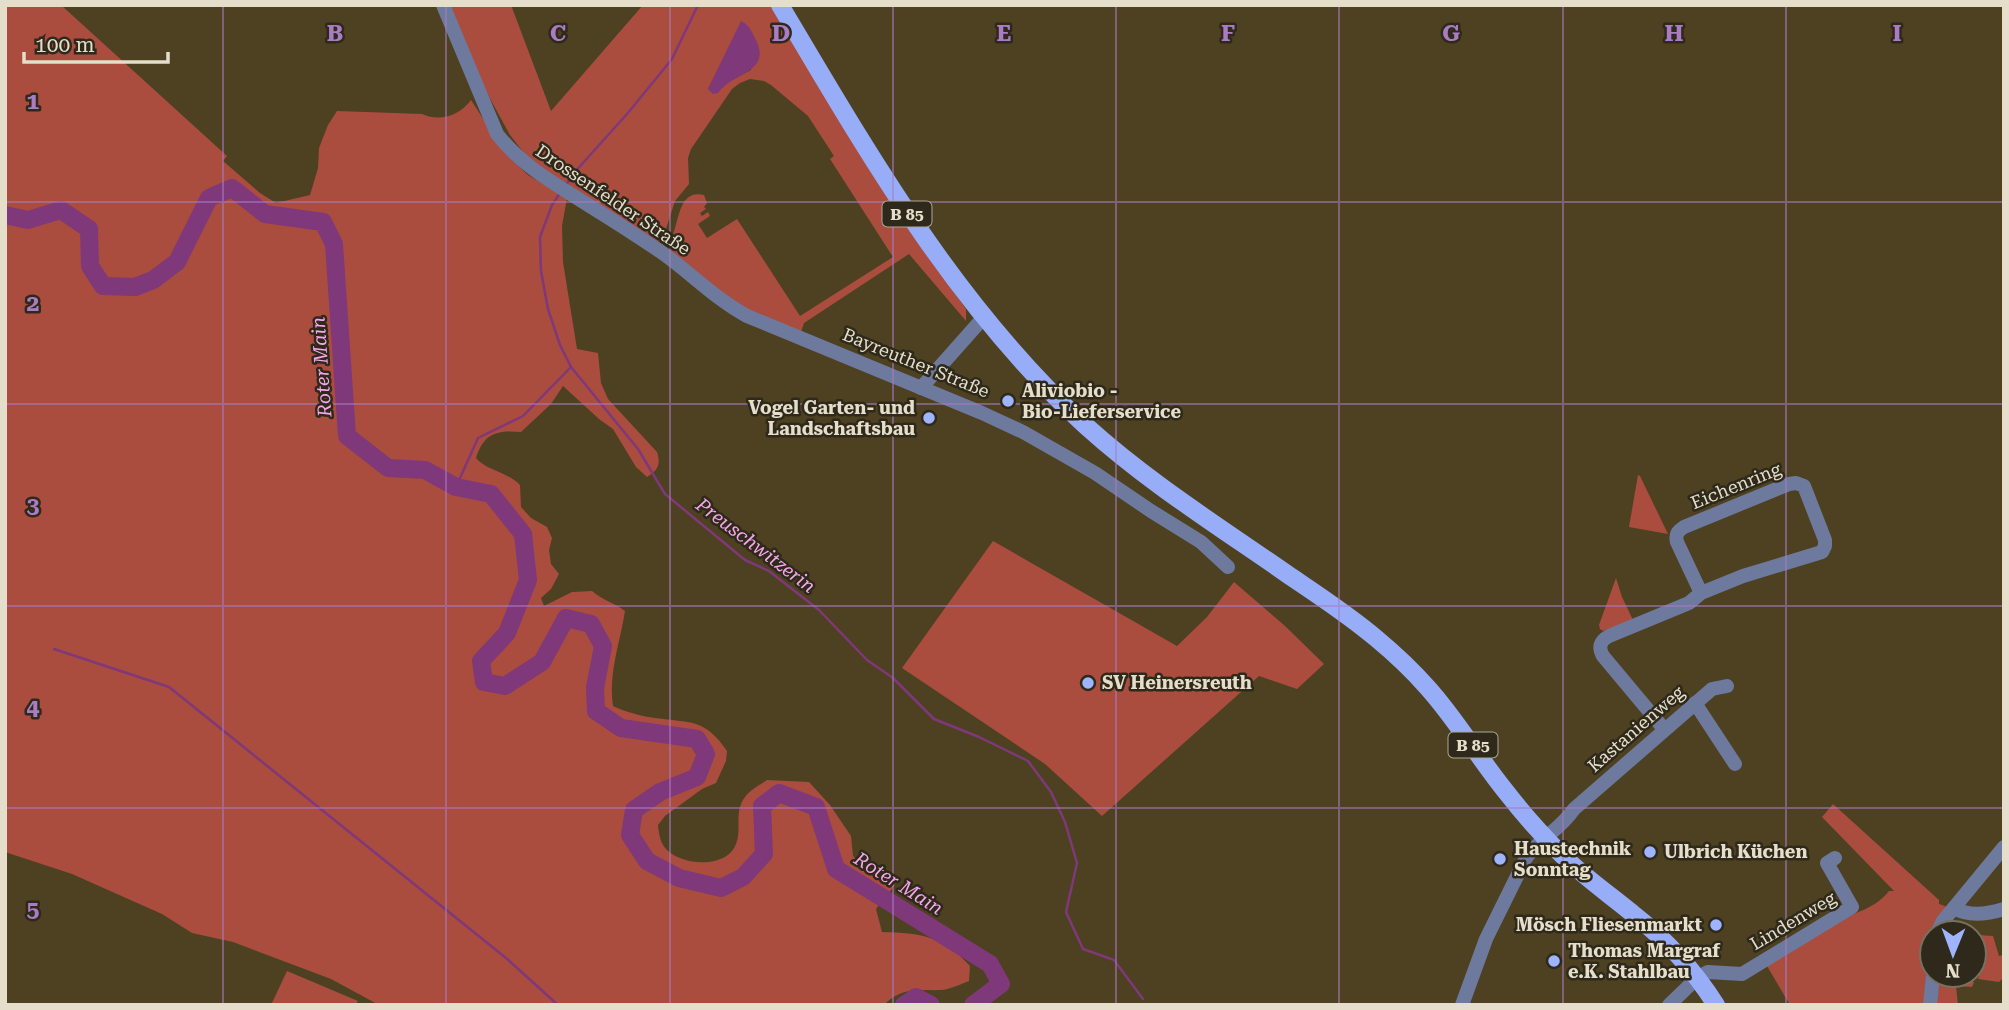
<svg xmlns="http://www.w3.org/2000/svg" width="2009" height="1010" font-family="'Roboto Serif',serif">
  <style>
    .green { fill: #aa4d3e; fill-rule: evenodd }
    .water { fill: #7f3879 }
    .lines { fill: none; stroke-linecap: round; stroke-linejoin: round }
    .stream { stroke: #7f3879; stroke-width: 2.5 }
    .river { stroke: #7f3879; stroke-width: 18 }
    .minor { stroke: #6e799e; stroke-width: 14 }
    .major { stroke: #97adf8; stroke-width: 18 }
    .grid { fill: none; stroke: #aa7cc4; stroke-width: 2; stroke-opacity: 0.55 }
    .poi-dot { fill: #9eb4fd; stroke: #2e291a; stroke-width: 2.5 }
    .labels { text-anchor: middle; stroke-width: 5; stroke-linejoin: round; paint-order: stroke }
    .shield { fill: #2e291a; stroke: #ada896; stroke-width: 2 }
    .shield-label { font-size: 16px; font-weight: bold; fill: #e4decb }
    .street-label { font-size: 18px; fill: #e4decb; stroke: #2e291a }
    .poi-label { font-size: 18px; font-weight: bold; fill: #e4decb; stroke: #2e291a; text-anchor: start }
    .water-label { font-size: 19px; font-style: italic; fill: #f6a7ec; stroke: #2e291a }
    .grid-label { font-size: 23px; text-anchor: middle; font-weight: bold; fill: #aa7cc4; stroke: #2e291a; stroke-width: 5; stroke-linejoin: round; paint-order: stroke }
  </style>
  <rect width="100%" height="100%" fill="#4d4121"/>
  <!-- green -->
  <g class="green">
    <path d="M5 5H61L227 156 223 161 260 193 276 203 310 195 318 168 319 148 328 125 337 111 422 114C440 122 459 116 471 100L506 154 528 175 567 198 562 226 563 262 577 349 598 353 601 383 608 399 657 452C661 465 658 470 647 477L636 467 613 429 599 419 563 386 551 404 521 432C497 430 484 433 476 458 487 471 506 471 520 485L521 507 531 518 547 527 552 538 549 550 551 564 559 574 551 589 541 598 544 606 572 592 592 591C602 600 615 603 625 611 620 643 608 674 613 706 626 712 641 716 655 718 690 723 705 718 727 751L726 761 716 783 702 789 665 816 658 825C659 834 660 843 667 850 681 864 714 867 729 854 747 837 731 815 745 797 750 790 760 785 767 780L809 782 830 805 851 836 853 856 862 865 879 872 895 885 876 909 882 932C921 933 943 936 970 966L969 981C961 984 951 989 942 990 919 991 903 986 884 1005H379L331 979 233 942 192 933 162 914 72 874 5 852Z"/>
    <path d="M449 5H511L551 111 643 5H772L914 236 966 309V321L909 254 804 323 801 332 745 309 531 162 510 135 483 86ZM742 22 751 70C736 77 725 86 708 89ZM750 79 764 81 771 85 808 116 834 156 830 159 893 257 800 316 737 219 707 238 698 224 710 216 708 212 702 216 700 213 706 209 704 207 707 203 704 195C682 190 680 212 675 228 673 235 671 242 670 250L658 241 665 232 675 201 689 184 688 158 691 149 732 89 740 83Z"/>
    <path d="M1638 475 1640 476 1668 534 1629 527Z"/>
    <path d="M993 541 1177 646 1207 617 1234 582 1285 626 1324 664 1297 689 1259 676 1102 816 1045 764 902 668Z"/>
    <path d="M1616 578 1622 597 1633 620 1603 631 1600 629 1599 625Z"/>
    <path d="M1833 804 1939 900V904L1945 906 1949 911 1932 933V971L1929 1005H1790L1767 966C1790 951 1813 936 1838 922 1856 911 1875 909 1889 891H1894L1822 817Z"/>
    <path d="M1978 935 1993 936 1999 956 2004 955V977L1999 982 1978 979 1984 956 1979 951Z"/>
    <path d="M287 971 358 1001 355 1005H271Z"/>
    <path d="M1937 975H1966L1967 981 1974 982 1972 987 1956 986 1958 1005H1934Z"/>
  </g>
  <!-- water -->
  <path class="water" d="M741 21C749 25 751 30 755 38 773 73 734 71 718 93L713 94 708 89Z"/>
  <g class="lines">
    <!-- stream -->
    <g class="stream">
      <path d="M566 185 573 174 627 114 672 59 698 5"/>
      <path d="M560 193 552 205 540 237 541 271 548 309 560 345 571 367 638 449 665 494 745 560 769 571 819 610 867 660 893 678 934 719 979 737 1028 761 1051 792 1065 822 1077 863 1066 912 1083 949 1114 960 1143 999"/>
      <path d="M456 487 478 438 523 416 571 367"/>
      <path d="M54 649 169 687 506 958 558 1005"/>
    </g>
    <!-- river -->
    <g class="river">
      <path d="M5 215 28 220 61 210 89 229 90 266 103 286 135 287 153 280 177 262 209 198 232 188 265 214 323 222 334 244 347 436 388 468 425 470 456 487 491 494 523 534 528 580 507 633 481 661 484 682 505 686 542 662 566 618 591 624 603 646 595 688 596 711 621 728 697 739 706 754 697 777 660 792 634 810 630 835 647 861 679 878 721 888 743 877 764 854 762 806 779 793 816 807 836 869 990 964 1001 984 973 1005"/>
      <path d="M904 1005 916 997 931 1005"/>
    </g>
    <!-- minor -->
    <g class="minor">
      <path d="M443 5 497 134C521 165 552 182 585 203 611 219 636 235 661 252 691 273 714 298 747 316L982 413 1023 432 1095 473 1151 511 1201 542 1228 567"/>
      <path d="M921 388 984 317"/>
      <path d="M1695 703 1735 764"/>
      <path d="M1664 729 1603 656C1598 647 1600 641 1609 636L1689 603 1701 593 1743 576 1822 552 1825 546V540L1804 486 1796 483 1789 484 1684 527C1678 531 1675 534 1677 542L1701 593"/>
      <path d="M1954 908C1969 917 1988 914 2004 909"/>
      <path d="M1937 933 1943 921 2004 847"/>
      <path d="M1462 1005 1486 939 1526 858C1541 837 1559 831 1574 809L1712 689 1727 686"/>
      <path d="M1669 1005 1697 978 1708 972 1742 974 1852 907 1827 863 1835 858"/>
      <path d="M1930 1005 1933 975"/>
    </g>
    <!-- major -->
    <path class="major" d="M780 5C869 155 956 307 1086 426 1148 482 1218 526 1287 574 1318 595 1349 615 1377 639 1395 654 1412 670 1427 687 1457 720 1479 759 1507 793 1524 815 1543 836 1562 855 1584 877 1609 894 1632 913 1664 938 1694 970 1716 1005"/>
  </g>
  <!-- grid -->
  <path class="grid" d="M223 5V1005M446 5V1005M670 5V1005M893 5V1005M1116 5V1005M1339 5V1005M1563 5V1005M1786 5V1005M5 202H2004M5 404H2004M5 606H2004M5 808H2004"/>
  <!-- markers -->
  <g class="poi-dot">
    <circle cx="1008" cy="401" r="7"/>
    <circle cx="929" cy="418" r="7"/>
    <circle cx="1088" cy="683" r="7"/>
    <circle cx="1650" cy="852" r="7"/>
    <circle cx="1500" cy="859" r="7"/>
    <circle cx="1716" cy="925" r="7"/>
    <circle cx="1554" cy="961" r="7"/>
  </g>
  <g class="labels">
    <!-- shield labels -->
    <g class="shield">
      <rect x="882.5" y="201.5" width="49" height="25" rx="5"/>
      <rect x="1448.5" y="732.5" width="49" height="25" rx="5"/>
    </g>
    <g class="shield-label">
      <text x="907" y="220">B 85</text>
      <text x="1473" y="751">B 85</text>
    </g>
    <!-- street labels -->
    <g class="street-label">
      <text transform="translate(613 200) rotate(34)" y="6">Drossenfelder Straße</text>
      <text transform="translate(916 363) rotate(22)" y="6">Bayreuther Straße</text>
      <text transform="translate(1736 486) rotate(-22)" y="6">Eichenring</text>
      <text transform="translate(1636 729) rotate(-41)" y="6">Kastanienweg</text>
      <text transform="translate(1793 921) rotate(-31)" y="6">Lindenweg</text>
    </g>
    <!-- poi labels -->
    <g class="poi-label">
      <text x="1022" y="397">Aliviobio -<tspan x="1022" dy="21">Bio-Lieferservice</tspan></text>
      <text x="915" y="414" text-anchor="end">Vogel Garten- und<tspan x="915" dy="21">Landschaftsbau</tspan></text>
      <text x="1102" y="689">SV Heinersreuth</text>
      <text x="1514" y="855">Haustechnik<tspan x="1514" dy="21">Sonntag</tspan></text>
      <text x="1664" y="858">Ulbrich Küchen</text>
      <text x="1702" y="931" text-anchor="end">Mösch Fliesenmarkt</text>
      <text x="1568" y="957">Thomas Margraf<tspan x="1568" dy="21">e.K. Stahlbau</tspan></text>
    </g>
    <!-- water labels -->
    <g class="water-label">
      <text transform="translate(321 367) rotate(-94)" y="7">Roter Main</text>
      <text transform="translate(756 545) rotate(37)" y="7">Preuschwitzerin</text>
      <text transform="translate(899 883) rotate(32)" y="7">Roter Main</text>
    </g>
  </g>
  <g class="grid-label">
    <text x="335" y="41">B</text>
    <text x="558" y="41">C</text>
    <text x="781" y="41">D</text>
    <text x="1004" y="41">E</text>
    <text x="1228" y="41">F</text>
    <text x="1451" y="41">G</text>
    <text x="1674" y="41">H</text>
    <text x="1897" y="41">I</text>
    <text x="33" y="109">1</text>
    <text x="33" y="311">2</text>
    <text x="33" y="513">3</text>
    <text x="33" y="715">4</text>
    <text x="33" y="917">5</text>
  </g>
  <!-- border -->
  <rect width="2009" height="1010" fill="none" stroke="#e4decb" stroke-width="14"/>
  <!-- north arrow -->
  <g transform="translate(1953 954) rotate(181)"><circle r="33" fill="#2e291a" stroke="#777161" stroke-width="2"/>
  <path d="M0-5L12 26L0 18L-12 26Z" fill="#9eb4fd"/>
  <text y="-10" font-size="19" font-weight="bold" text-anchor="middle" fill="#e4decb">N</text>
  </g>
  <!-- scale -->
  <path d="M24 52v10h144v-10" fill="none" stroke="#e4decb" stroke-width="3.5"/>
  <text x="35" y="52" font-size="21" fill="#e4decb" stroke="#2e291a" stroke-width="5" paint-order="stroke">100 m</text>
</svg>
